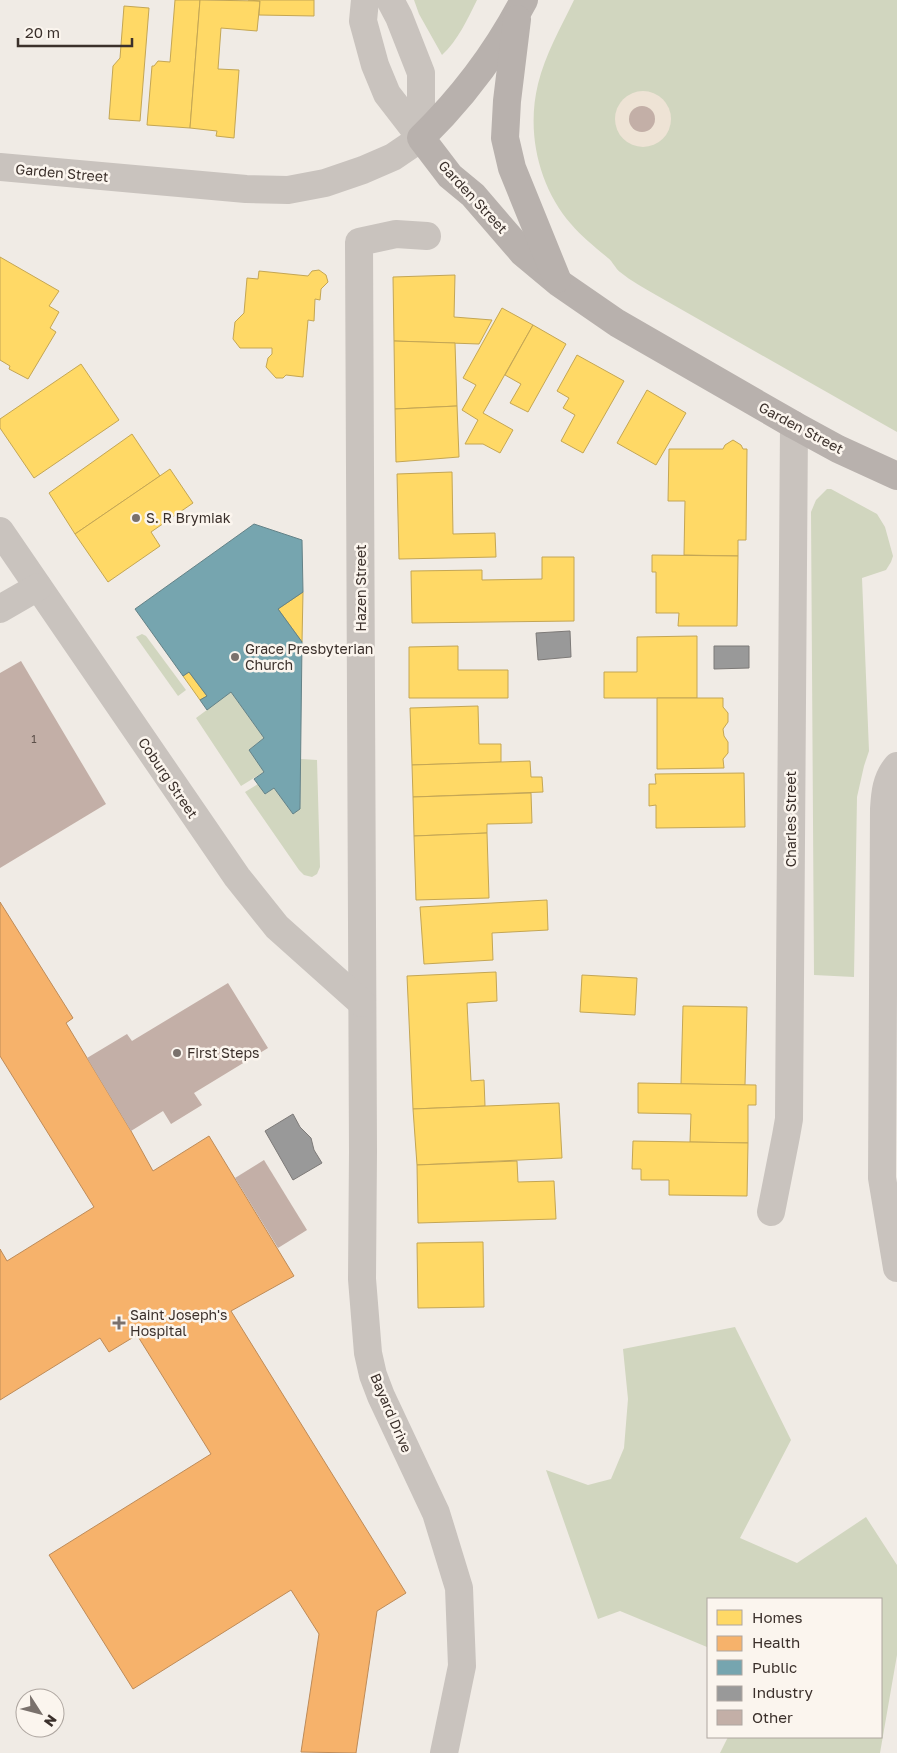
<svg xmlns="http://www.w3.org/2000/svg" width="897" height="1753" font-family="'Golos Text',sans-serif">
  <style>
    .green { fill: #d1d6bf }
    .plaza { fill: #eee3d5 }
    .homes { fill: #ffd966; stroke: #c4a654 }
    .health { fill: #f6b26b; stroke: #be8b58 }
    .public { fill: #76a5af; stroke: #648287 }
    .industry { fill: #999; stroke: #7d7a78 }
    .building { fill: #c3afa7 }
    .lines { fill: none; stroke-linecap: round; stroke-linejoin: round }
    .minor { stroke: #c9c3be; stroke-width: 28 }
    .major { stroke: #b8b1ad; stroke-width: 28 }
    .poi-dot { fill: #7a716c; stroke: #fbf5ee; stroke-width: 2 }
    .labels { text-anchor: middle; stroke-width: 5; stroke-linejoin: round; paint-order: stroke }
    .number-label { font-size: 11px; fill: #5d504a }
    .street-label { font-size: 14px; fill: #3b302b; stroke: #fbf5ee }
    .poi-label { font-size: 14px; fill: #3b302b; stroke: #fbf5ee; text-anchor: start }
  </style>
  <rect width="100%" height="100%" fill="#f0ebe5"/>
  <!-- green -->
  <g class="green">
    <path d="M414 0H477C467 20 458 40 442 55L419 14Z"/>
    <path d="M574 0H897V432L656 295C644 288 631 281 620 272 615 268 613 262 608 258 595 247 582 237 571 224 539 187 526 133 538 84 545 55 561 27 574 0Z"/>
    <path d="M827 489H831L877 514 885 527 893 556 891 562 886 570 862 578 869 751 864 766 857 797 854 977 814 975 811 512 816 500Z"/>
    <path d="M142 634 146 636 186 690 178 696 136 637Z"/>
    <path d="M231 692 264 738 249 750 264 772 241 786 196 718Z"/>
    <path d="M301 759 317 760 320 867 317 874 312 877 304 875 299 870 245 792 258 784 265 794 274 788 293 814 300 808Z"/>
    <path d="M735 1327 791 1440 740 1538 797 1563 866 1517 897 1565V1655L880 1753H720L728 1737H881V1599H708V1652L707 1647 620 1611 598 1619 546 1470 588 1485 611 1479 624 1448 628 1399 623 1349Z"/>
  </g>
  <!-- plaza -->
  <circle class="plaza" cx="643" cy="119" r="28"/>
  <!-- homes -->
  <g class="homes">
    <path d="M175 0H200L190 128 147 125 152 66H154L158 61 170 62Z"/>
    <path d="M200 0 260 1 257 31 221 28 218 69 239 70 234 138 216 136 217 131 190 128Z"/>
    <path d="M248 0H314V16L259 15 260 1Z"/>
    <path d="M124 6 149 8 140 121 109 119 113 66 120 58Z"/>
    <path d="M0 257 59 291 49 306 59 312 50 328 56 332 28 379 9 369 10 366 0 360Z"/>
    <path d="M319 270 326 275 328 282 321 289 320 300 315 299 314 321 308 320 303 377 286 375 283 378H276L266 367 268 358 272 354V348H240L233 339 235 322 244 313 247 278 258 279 259 271 308 276 312 271Z"/>
    <path d="M455 275 454 317 492 320 479 344 394 341 393 277Z"/>
    <path d="M502 308 533 325 483 413 513 430 500 453 483 444H465L478 420 462 410 476 385 463 378Z"/>
    <path d="M533 325 566 344 528 412 510 403 521 384 505 375Z"/>
    <path d="M394 341 455 343 457 406 395 409Z"/>
    <path d="M577 355 624 381 583 453 561 441 575 415 563 408 569 398 557 391Z"/>
    <path d="M81 364 119 420 34 478 0 428V419Z"/>
    <path d="M647 390 686 413 656 465 617 443Z"/>
    <path d="M457 406 459 457 396 462 395 409Z"/>
    <path d="M132 434 160 476 75 534 49 493Z"/>
    <path d="M733 440 741 445 743 449H747L746 540H738V556L684 555 685 501H668L669 449H723L725 445Z"/>
    <path d="M170 469 193 503 151 532 160 546 108 582 75 534Z"/>
    <path d="M452 472 453 534 495 533 496 557 399 559 397 474Z"/>
    <path d="M652 555 738 556 737 626H678L679 613H656V572H652Z"/>
    <path d="M542 557H574V621L412 623 411 571 482 570V580L542 579Z"/>
    <path d="M303 592 302 642 278 609Z"/>
    <path d="M697 636V698H604V672H637V637Z"/>
    <path d="M458 646V670H508V698H409V647Z"/>
    <path d="M189 672 207 696 200 700 183 676Z"/>
    <path d="M657 698H723V707L728 713V722L723 729 724 736 728 742V753L723 759 724 768 657 769Z"/>
    <path d="M478 706 479 744H501V762L412 765 410 708Z"/>
    <path d="M530 761 531 777H542L543 792 413 797 412 765Z"/>
    <path d="M744 773 745 827 656 828V805L649 806V784H656L655 774Z"/>
    <path d="M531 793 532 823 487 824V833L414 836 413 797Z"/>
    <path d="M487 833 489 898 416 900 414 836Z"/>
    <path d="M547 900 548 930 492 933 493 960 424 964 420 907Z"/>
    <path d="M496 972 497 1001 467 1003 471 1081 484 1080 485 1106 413 1109 407 976Z"/>
    <path d="M582 975 637 978 635 1015 580 1012Z"/>
    <path d="M683 1006 747 1007 745 1085 681 1084Z"/>
    <path d="M638 1083 756 1085V1105H748V1143L690 1142 691 1114 638 1113Z"/>
    <path d="M559 1103 562 1158 417 1165 413 1109Z"/>
    <path d="M633 1141 748 1143 747 1196 669 1195V1180H641V1169H632Z"/>
    <path d="M517 1161 518 1182 554 1181 556 1219 418 1223 417 1165Z"/>
    <path d="M483 1242 484 1307 418 1308 417 1243Z"/>
  </g>
  <!-- health -->
  <path class="health" d="M0 902 73 1018 66 1023 131 1131 153 1171 209 1136 294 1276 231 1311 406 1593 377 1611 356 1753 301 1752 319 1634 291 1590 133 1689 49 1555 211 1454 137 1335 109 1352 100 1338 0 1400V1249L7 1261 94 1207 0 1056Z"/>
  <!-- public -->
  <path class="public" d="M254 524 302 540 303 592 278 609 302 642 300 809 293 814 274 788 265 794 254 779 264 772 249 750 264 738 231 692 207 710 200 700 207 696 189 672 183 676 135 609Z"/>
  <!-- industry -->
  <g class="industry">
    <path d="M570 631 571 657 538 660 536 633Z"/>
    <path d="M714 646H749V668L714 669Z"/>
    <path d="M293 1114 300 1127 311 1138 314 1150 322 1163 293 1180 265 1131Z"/>
  </g>
  <!-- building -->
  <g class="building">
    <circle cx="642" cy="119" r="13"/>
    <path d="M21 661 106 804 0 868V673Z"/>
    <path d="M228 983 268 1048 194 1093 202 1105 171 1124 163 1111 131 1131 87 1058 127 1034 132 1041Z"/>
    <path d="M264 1160 307 1230 278 1248 235 1178Z"/>
  </g>
  <g class="lines">
    <!-- minor -->
    <g class="minor">
      <path d="M365 0 363 21 375 65 387 94 421 138"/>
      <path d="M390 0 399 17 421 73V138"/>
      <path d="M0 167 246 189 288 190 325 183 363 170 393 157 421 138"/>
      <path d="M427 236 396 234 359 242 363 1152 362 1279 368 1353 373 1375 381 1396 436 1513 459 1588 462 1666 444 1753"/>
      <path d="M0 531 237 877 277 927 362 1003"/>
      <path d="M0 609 38 587"/>
      <path d="M897 766C886 779 885 793 884 809L882 1178 897 1268"/>
      <path d="M771 1212 786 1136 789 1119 794 425"/>
    </g>
    <!-- major -->
    <g class="major">
      <path d="M524 0C497 52 462 98 421 138L450 176 473 195 523 253 559 283 617 323 794 425 838 449 897 476"/>
      <path d="M517 19 507 101 505 138 512 168 557 279"/>
    </g>
  </g>
  <!-- markers -->
  <g class="poi-dot">
    <circle cx="136" cy="518" r="5"/>
    <circle cx="235" cy="657" r="5"/>
    <circle cx="177" cy="1053" r="5"/>
    <path d="M116.5 1315.5h5v5h5v5h-5v5h-5v-5h-5v-5h5z"/>
  </g>
  <g class="labels">
    <!-- number labels -->
    <g class="number-label">
      <text x="34" y="743">1</text>
    </g>
    <!-- street labels -->
    <g class="street-label">
      <text transform="translate(62 173) rotate(5)" y="5">Garden Street</text>
      <text transform="translate(473 197) rotate(47)" y="5">Garden Street</text>
      <text transform="translate(801 428) rotate(28)" y="5">Garden Street</text>
      <text transform="translate(361 588) rotate(-90)" y="5">Hazen Street</text>
      <text transform="translate(168 778) rotate(56)" y="5">Coburg Street</text>
      <text transform="translate(791 819) rotate(-90)" y="5">Charles Street</text>
      <text transform="translate(391 1413) rotate(67)" y="5">Bayard Drive</text>
    </g>
    <!-- poi labels -->
    <g class="poi-label">
      <text x="146" y="523">S. R Brymiak</text>
      <text x="245" y="654">Grace Presbyterian<tspan x="245" dy="16">Church</tspan></text>
      <text x="187" y="1058">First Steps</text>
      <text x="130" y="1320">Saint Joseph's<tspan x="130" dy="16">Hospital</tspan></text>
    </g>
  </g>
  <!-- legend -->
  <rect x="707" y="1598" width="175" height="140" fill="#fbf5ee" stroke="#aea6a0"/>
  <rect x="717" y="1610" width="25" height="15" fill="#ffd966" stroke="#aea6a0"/>
  <text x="752" y="1623" font-size="15" fill="#3b302b">Homes</text>
  <rect x="717" y="1636" width="25" height="15" fill="#f6b26b" stroke="#aea6a0"/>
  <text x="752" y="1648" font-size="15" fill="#3b302b">Health</text>
  <rect x="717" y="1660" width="25" height="15" fill="#76a5af" stroke="#aea6a0"/>
  <text x="752" y="1673" font-size="15" fill="#3b302b">Public</text>
  <rect x="717" y="1686" width="25" height="15" fill="#999999" stroke="#aea6a0"/>
  <text x="752" y="1698" font-size="15" fill="#3b302b">Industry</text>
  <rect x="717" y="1710" width="25" height="15" fill="#c3afa7" stroke="#aea6a0"/>
  <text x="752" y="1723" font-size="15" fill="#3b302b">Other</text>
  <!-- north arrow -->
  <g transform="translate(40 1713) rotate(126)"><circle r="24" fill="#fbf5ee" stroke="#aea6a0"/>
  <path d="M0-4L9 19L0 12L-9 19Z" fill="#7a716c"/>
  <text y="-8" font-size="14" font-weight="bold" text-anchor="middle" fill="#3b302b">N</text>
  </g>
  <!-- scale -->
  <path d="M18 38v8h114v-8" fill="none" stroke="#3b302b" stroke-width="2.5"/>
  <text x="25" y="38" font-size="15" fill="#3b302b" stroke="#fbf5ee" stroke-width="4" paint-order="stroke">20 m</text>
</svg>
